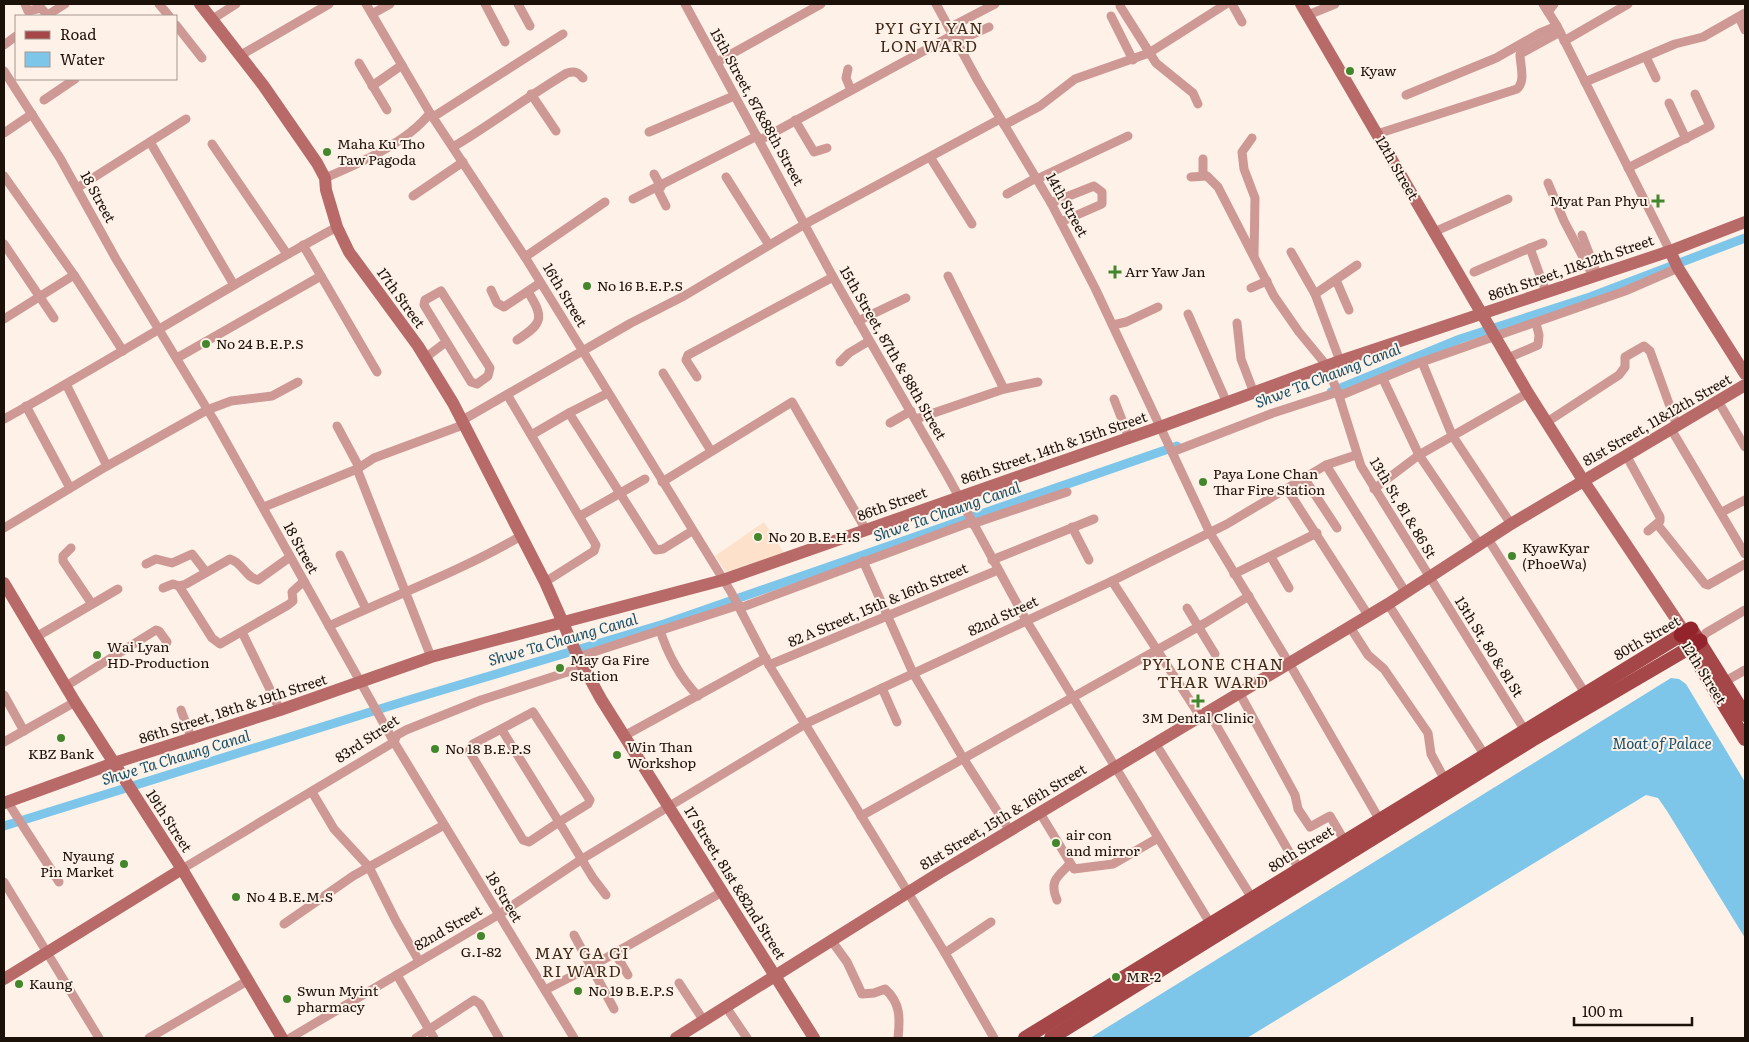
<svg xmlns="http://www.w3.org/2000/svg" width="1749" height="1042" font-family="Literata,serif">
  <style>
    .built { fill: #fee1cb }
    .water { fill: #7ec6e9 }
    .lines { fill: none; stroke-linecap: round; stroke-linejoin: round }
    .canal { stroke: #7ec6e9; stroke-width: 9 }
    .street { stroke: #ce9895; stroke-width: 9 }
    .secondary { stroke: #b86a68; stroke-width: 12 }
    .primary { stroke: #a54748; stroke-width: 14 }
    .highway { stroke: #94242c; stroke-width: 15 }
    .poi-dot { fill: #42872c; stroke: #fdf1e8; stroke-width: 2 }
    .labels { text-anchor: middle; stroke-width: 4; stroke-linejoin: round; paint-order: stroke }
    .poi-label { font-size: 14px; fill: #1b1109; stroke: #fdf1e8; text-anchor: start }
    .street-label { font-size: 14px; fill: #1b1109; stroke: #fdf1e8 }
    .water-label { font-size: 15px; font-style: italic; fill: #175068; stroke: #fdf1e8 }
    .quarter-label { font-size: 16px; letter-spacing: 1px; fill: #3f2916; stroke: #fdf1e8 }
  </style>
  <rect width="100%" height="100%" fill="#fdf1e8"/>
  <!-- built -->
  <path class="built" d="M764 522 784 553 726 572 715 556Z"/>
  <!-- water -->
  <path class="water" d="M1671 678 1679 679 1686 684 1745 782V938L1667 811 1658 798 1646 795 1247 1038H1090Z"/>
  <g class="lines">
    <!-- canal -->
    <g class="canal">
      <path d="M1331 392 1460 339 1590 297 1745 238"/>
      <path d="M4 826 412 699 664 624 1177 446"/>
    </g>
    <!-- street -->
    <g class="street">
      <path d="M25 4 28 11 41 8 48 16"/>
      <path d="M159 4 169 16"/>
      <path d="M366 4 430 113 525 257 731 592 769 665 945 953 994 1038"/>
      <path d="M485 4 505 42"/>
      <path d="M518 4 530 26"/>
      <path d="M685 4 833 277 947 475 1026 620 1213 928"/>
      <path d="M936 4 978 81 1051 203 1095 288 1210 533 1289 663 1382 824"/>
      <path d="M1232 4 1242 22"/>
      <path d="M1543 4 1557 26 1670 251"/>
      <path d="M1120 6 1156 63 1193 93 1198 104"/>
      <path d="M1548 12 1554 4"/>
      <path d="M372 14 390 4"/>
      <path d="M1308 15 1335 4"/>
      <path d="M46 16 65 4"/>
      <path d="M1111 16 1133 60"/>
      <path d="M1739 17 1745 30"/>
      <path d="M211 20 236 4"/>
      <path d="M176 25 202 58"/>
      <path d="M949 28 995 4"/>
      <path d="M1564 41 1628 4"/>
      <path d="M956 42 989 27"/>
      <path d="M4 45 16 36"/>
      <path d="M241 55 329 4"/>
      <path d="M1646 57 1656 78"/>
      <path d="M717 62 821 4"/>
      <path d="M359 63 387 110"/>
      <path d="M848 69 846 78 851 90"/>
      <path d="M4 71 60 158 116 259 215 422 394 742 574 1038"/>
      <path d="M1585 82 1675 44 1703 37 1745 13"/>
      <path d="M372 86 402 65"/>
      <path d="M531 94 556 131"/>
      <path d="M1406 95 1496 58 1540 33 1557 26"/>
      <path d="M44 100 75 79"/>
      <path d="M1669 103 1686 139"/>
      <path d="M433 117 563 34"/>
      <path d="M795 120 814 152 827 148"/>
      <path d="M1004 125 1040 106 1075 79 1149 53 1226 4"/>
      <path d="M649 132 734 96"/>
      <path d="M4 133 32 114"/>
      <path d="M1377 134 1517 89C1526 81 1520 65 1520 54L1560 32"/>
      <path d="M1252 138 1242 152 1244 169 1255 198 1254 256"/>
      <path d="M760 140 953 35"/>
      <path d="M150 142 234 285"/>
      <path d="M212 144 287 254"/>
      <path d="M453 147C492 124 528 96 567 73 575 71 578 72 583 78"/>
      <path d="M930 157 972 224"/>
      <path d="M1203 159V175"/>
      <path d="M1628 168 1710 126 1695 94"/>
      <path d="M654 174 661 187"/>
      <path d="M4 176 74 275 123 351"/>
      <path d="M726 177 769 245"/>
      <path d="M1191 177 1207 176 1218 187 1274 296 1299 332 1327 366 1339 396 1361 466 1527 734"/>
      <path d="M325 178C358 164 408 142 430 113"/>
      <path d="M1037 179 1128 136"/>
      <path d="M1548 183 1564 221 1593 276"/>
      <path d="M77 188 186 119"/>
      <path d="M657 188 666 206"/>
      <path d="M1007 194 1036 178"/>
      <path d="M413 196 463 162"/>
      <path d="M633 199 757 136"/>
      <path d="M1051 203 1094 186 1102 192V204L1061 222"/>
      <path d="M1434 232 1508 199"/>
      <path d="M1582 235 1597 274"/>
      <path d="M4 244 54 318"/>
      <path d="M303 245 377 372"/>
      <path d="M1530 248 1543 243"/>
      <path d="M1291 252 1315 294 1340 361"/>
      <path d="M525 257 605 202"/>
      <path d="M1474 272 1530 248 1546 292"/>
      <path d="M948 276 1004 389"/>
      <path d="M1336 280 1349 310"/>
      <path d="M1251 288 1267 281"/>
      <path d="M491 290 497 303 504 307 540 283"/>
      <path d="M441 291 490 368 488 376 477 384 471 382 424 305 425 300Z"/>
      <path d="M1315 294 1357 265"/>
      <path d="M1188 314 1227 403"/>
      <path d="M4 319 74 275"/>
      <path d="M858 321 906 298"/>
      <path d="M1237 323 1241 359 1254 393"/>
      <path d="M1113 325 1126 322 1158 307"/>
      <path d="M517 340C542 324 545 318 528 292"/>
      <path d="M177 358 321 276"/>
      <path d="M425 358 446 342"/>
      <path d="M1508 358 1538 345 1539 335 1536 323"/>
      <path d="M840 362 849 353 869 341"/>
      <path d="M1422 362 1452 435 1511 524"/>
      <path d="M663 373 711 451"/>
      <path d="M697 377 686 360 688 355 833 277"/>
      <path d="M1383 379 1419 455 1480 545"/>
      <path d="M66 384 107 466"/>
      <path d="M508 396 596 545 594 551 545 582"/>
      <path d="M1339 396 1416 364 1625 291 1678 268"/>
      <path d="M1114 399 1129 438"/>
      <path d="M1718 401 1745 447"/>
      <path d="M26 406 70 488"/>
      <path d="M569 413 608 393"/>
      <path d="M4 419C116 357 224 288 337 227"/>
      <path d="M916 419 1004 389 1038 382"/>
      <path d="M461 421 631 323 684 296 805 224 1000 119"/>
      <path d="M1547 422 1619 375 1625 367V357L1644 346 1650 351 1677 426"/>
      <path d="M890 423 911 411"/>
      <path d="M337 426 359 467"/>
      <path d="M1671 429 1745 554"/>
      <path d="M533 434 569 413 656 550 663 549 692 531"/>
      <path d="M1172 452 1273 413 1338 392"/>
      <path d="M1626 455 1660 517V521L1648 531"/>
      <path d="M1326 465 1406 593"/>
      <path d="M357 469 431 657"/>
      <path d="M1304 478 1337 528"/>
      <path d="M662 482 792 402 866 530"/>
      <path d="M1287 489 1368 615"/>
      <path d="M1374 489 1419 455 1528 393"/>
      <path d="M264 507 357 469 374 458 463 425"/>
      <path d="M1722 512 1745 500"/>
      <path d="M580 516 645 479"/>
      <path d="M972 524 1067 492"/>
      <path d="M1657 524 1705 584 1708 585 1745 564"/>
      <path d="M1072 527 1089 560"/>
      <path d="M4 528 107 466 207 410 231 401 272 396 298 382"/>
      <path d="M1488 539 1585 693"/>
      <path d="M71 548 63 556V561L92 604"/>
      <path d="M340 555 366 609"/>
      <path d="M1271 557 1289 588"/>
      <path d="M992 560 1094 519"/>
      <path d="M863 561 913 673 963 758 1010 831"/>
      <path d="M146 564 156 559 172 563 192 554 206 572"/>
      <path d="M1234 574 1317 533"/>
      <path d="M1112 581 1200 716"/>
      <path d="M179 586 212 638 220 644 288 605 293 601 292 592 304 581"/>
      <path d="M163 588 173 584 179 586 186 584 230 559C243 563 245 577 258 580L290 557"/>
      <path d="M1388 604 1484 754"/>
      <path d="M740 608 971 522"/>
      <path d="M1187 608 1215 654"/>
      <path d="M329 626C393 596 459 572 521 536"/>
      <path d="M1350 627 1368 655 1384 669 1428 733 1431 754 1445 780"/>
      <path d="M660 630C667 653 681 679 698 696"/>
      <path d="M242 632 280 710"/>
      <path d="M36 637 118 589"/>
      <path d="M1700 641 1706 633 1745 610"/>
      <path d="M578 657 739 605"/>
      <path d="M769 665 998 570"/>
      <path d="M1724 682 1745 670"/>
      <path d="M66 686 156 630 159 631 167 642"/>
      <path d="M882 688 897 722"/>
      <path d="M1240 694 1295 795 1298 809 1310 827 1330 816 1344 840"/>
      <path d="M4 695 24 731"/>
      <path d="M181 710 192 740"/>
      <path d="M1208 711 1299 869"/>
      <path d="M502 730 559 822 588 804 590 800 533 712 473 744 469 751 523 840 529 842 559 822 593 878 606 895"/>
      <path d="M624 736 766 658"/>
      <path d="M4 742 75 702"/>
      <path d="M1155 743 1252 898"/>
      <path d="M312 792 334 829 369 867 396 921 419 961"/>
      <path d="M7 801 59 882"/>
      <path d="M1040 813 1074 869 1113 864 1158 838"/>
      <path d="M861 816 1205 623 1249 596"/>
      <path d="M182 869 394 742 397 735 406 730 481 700 583 667"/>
      <path d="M4 882 99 1038"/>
      <path d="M1057 900C1049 881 1057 877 1070 864"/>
      <path d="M284 924 353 876 444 825"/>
      <path d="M574 935 614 1009"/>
      <path d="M831 940 847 962 862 994 874 993 885 989C901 1003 900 1019 898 1038"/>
      <path d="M615 953 628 975"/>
      <path d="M945 953 991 922"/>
      <path d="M397 975 434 1038"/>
      <path d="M679 983 704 1021"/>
      <path d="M545 990 592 966 722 892"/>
      <path d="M726 1007 747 1038"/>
      <path d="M149 1038 247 981"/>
      <path d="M290 1038 498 915 582 859 807 723 1112 581 1227 524 1326 465 1356 455"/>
      <path d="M416 1038 474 1000 480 1004 499 1038"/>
    </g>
    <!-- secondary -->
    <g class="secondary">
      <path d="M200 4 263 85 317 163 325 178 326 190 337 227 349 252 418 346 453 403 545 582 578 657 601 699 814 1038"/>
      <path d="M1301 4 1528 393 1583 480 1680 625 1681 635"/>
      <path d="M1670 251 1678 268 1745 374"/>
      <path d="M4 583 75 702 182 869 282 1038"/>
      <path d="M4 803 114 763 280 710 431 657 723 580 1160 427 1340 361 1670 251 1745 222"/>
      <path d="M4 979 182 869"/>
      <path d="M676 1038 939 873 1388 604 1511 524 1745 385"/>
    </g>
    <!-- primary -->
    <g class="primary">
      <path d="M1693 632 1745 715"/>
      <path d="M1025 1038 1681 635 1745 739"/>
      <path d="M1051 1038 1532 740 1689 648"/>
    </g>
    <!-- highway -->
    <g class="highway">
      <path d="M1681 635 1691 629"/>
      <path d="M1689 648 1700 641"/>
    </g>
  </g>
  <!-- markers -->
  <g class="poi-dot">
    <circle cx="1350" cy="71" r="5"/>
    <circle cx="327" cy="152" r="5"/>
    <path d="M1655.5 193.5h5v5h5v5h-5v5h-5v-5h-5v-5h5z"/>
    <path d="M1112.5 264.5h5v5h5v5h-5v5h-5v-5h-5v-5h5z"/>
    <circle cx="587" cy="286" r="5"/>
    <circle cx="206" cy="344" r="5"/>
    <circle cx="1203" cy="482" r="5"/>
    <circle cx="758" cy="537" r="5"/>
    <circle cx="1512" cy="556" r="5"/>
    <circle cx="97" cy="655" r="5"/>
    <circle cx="560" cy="668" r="5"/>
    <path d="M1195.5 693.5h5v5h5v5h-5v5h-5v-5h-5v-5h5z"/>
    <circle cx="61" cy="738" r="5"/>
    <circle cx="435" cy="749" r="5"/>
    <circle cx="617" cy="755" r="5"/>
    <circle cx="1056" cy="843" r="5"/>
    <circle cx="124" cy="864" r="5"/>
    <circle cx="236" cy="897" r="5"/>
    <circle cx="481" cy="936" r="5"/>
    <circle cx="1116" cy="977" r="5"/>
    <circle cx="19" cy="984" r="5"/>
    <circle cx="578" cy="991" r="5"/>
    <circle cx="287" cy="999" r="5"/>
  </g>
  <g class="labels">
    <!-- poi labels -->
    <g class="poi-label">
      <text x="1360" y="76">Kyaw</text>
      <text x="337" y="149">Maha Ku Tho<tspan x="337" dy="16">Taw Pagoda</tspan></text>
      <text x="1648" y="206" text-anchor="end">Myat Pan Phyu</text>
      <text x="1125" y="277">Arr Yaw Jan</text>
      <text x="597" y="291">No 16 B.E.P.S</text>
      <text x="216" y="349">No 24 B.E.P.S</text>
      <text x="1213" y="479">Paya Lone Chan<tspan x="1213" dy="16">Thar Fire Station</tspan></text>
      <text x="768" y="542">No 20 B.E.H.S</text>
      <text x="1522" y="553">KyawKyar<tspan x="1522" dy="16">(PhoeWa)</tspan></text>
      <text x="107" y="652">Wai Lyan<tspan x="107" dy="16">HD-Production</tspan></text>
      <text x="570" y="665">May Ga Fire<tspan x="570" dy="16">Station</tspan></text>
      <text x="1198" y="723" text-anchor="middle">3M Dental Clinic</text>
      <text x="627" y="752">Win Than<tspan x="627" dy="16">Workshop</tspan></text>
      <text x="445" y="754">No 18 B.E.P.S</text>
      <text x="61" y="759" text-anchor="middle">KBZ Bank</text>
      <text x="1066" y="840">air con<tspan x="1066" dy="16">and mirror</tspan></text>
      <text x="114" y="861" text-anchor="end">Nyaung<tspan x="114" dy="16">Pin Market</tspan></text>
      <text x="246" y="902">No 4 B.E.M.S</text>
      <text x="481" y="957" text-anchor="middle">G.I-82</text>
      <text x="1126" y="982">MR-2</text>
      <text x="29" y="989">Kaung</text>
      <text x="297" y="996">Swun Myint<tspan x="297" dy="16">pharmacy</tspan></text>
      <text x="588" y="996">No 19 B.E.P.S</text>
    </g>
    <!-- street labels -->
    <g class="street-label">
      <text transform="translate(757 107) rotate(61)" y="5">15th Street, 87&amp;88th Street</text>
      <text transform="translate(1397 168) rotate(60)" y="5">12th Street</text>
      <text transform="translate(98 197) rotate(61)" y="5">18 Street</text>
      <text transform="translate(1067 205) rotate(61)" y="5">14th Street</text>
      <text transform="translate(1571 268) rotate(-19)" y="5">86th Street, 11&amp;12th Street</text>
      <text transform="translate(565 295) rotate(59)" y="5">16th Street</text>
      <text transform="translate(401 298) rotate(54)" y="5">17th Street</text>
      <text transform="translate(893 353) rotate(60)" y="5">15th Street, 87th &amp; 88th Street</text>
      <text transform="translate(1657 420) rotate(-30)" y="5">81st Street, 11&amp;12th Street</text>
      <text transform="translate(1054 448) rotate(-19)" y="5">86th Street, 14th &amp; 15th Street</text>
      <text transform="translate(892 504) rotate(-20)" y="5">86th Street</text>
      <text transform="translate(1403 508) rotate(59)" y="5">13th St, 81 &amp; 86 St</text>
      <text transform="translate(301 548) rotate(61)" y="5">18 Street</text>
      <text transform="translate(878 605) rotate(-23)" y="5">82 A Street, 15th &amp; 16th Street</text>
      <text transform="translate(1003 616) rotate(-25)" y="5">82nd Street</text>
      <text transform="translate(1647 638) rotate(-30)" y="5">80th Street</text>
      <text transform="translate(1489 647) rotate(58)" y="5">13th St, 80 &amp; 81 St</text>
      <text transform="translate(1704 673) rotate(58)" y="5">12th Street</text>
      <text transform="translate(233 709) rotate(-18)" y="5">86th Street, 18th &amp; 19th Street</text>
      <text transform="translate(367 739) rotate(-34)" y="5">83rd Street</text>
      <text transform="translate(1003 817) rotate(-31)" y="5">81st Street, 15th &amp; 16th Street</text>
      <text transform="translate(169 821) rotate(57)" y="5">19th Street</text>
      <text transform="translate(1301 849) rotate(-32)" y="5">80th Street</text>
      <text transform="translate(735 883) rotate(58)" y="5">17 Street, 81st &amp;82nd Street</text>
      <text transform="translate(504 897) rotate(59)" y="5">18 Street</text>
      <text transform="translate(448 928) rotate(-30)" y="5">82nd Street</text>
    </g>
    <!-- water labels -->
    <g class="water-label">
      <text transform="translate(1328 376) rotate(-21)" y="5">Shwe Ta Chaung Canal</text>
      <text transform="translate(947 512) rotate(-19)" y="5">Shwe Ta Chaung Canal</text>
      <text transform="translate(563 640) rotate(-16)" y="5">Shwe Ta Chaung Canal</text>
      <text x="1662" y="749">Moat of Palace</text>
      <text transform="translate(176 758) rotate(-17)" y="5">Shwe Ta Chaung Canal</text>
    </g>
    <!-- quarter labels -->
    <g class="quarter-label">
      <text x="929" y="34">PYI GYI YAN<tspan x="929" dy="18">LON WARD</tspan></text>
      <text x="1213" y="670">PYI LONE CHAN<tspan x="1213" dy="18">THAR WARD</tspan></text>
      <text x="582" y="959">MAY GA GI<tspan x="582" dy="18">RI WARD</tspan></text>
    </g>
  </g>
  <!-- border -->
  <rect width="1749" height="1042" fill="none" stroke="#1b1109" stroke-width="10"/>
  <!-- legend -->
  <rect x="15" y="15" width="162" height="65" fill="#fdf1e8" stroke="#a3978f"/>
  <rect x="25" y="31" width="25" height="8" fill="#a54748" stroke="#a3978f"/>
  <text x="60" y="40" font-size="15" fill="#1b1109">Road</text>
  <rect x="25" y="52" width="25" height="15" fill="#7ec6e9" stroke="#a3978f"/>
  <text x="60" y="65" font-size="15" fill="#1b1109">Water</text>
  <!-- scale -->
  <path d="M1574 1017v8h118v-8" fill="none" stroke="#1b1109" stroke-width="2.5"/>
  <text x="1582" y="1017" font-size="15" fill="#1b1109" stroke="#fdf1e8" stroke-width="4" paint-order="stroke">100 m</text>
</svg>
